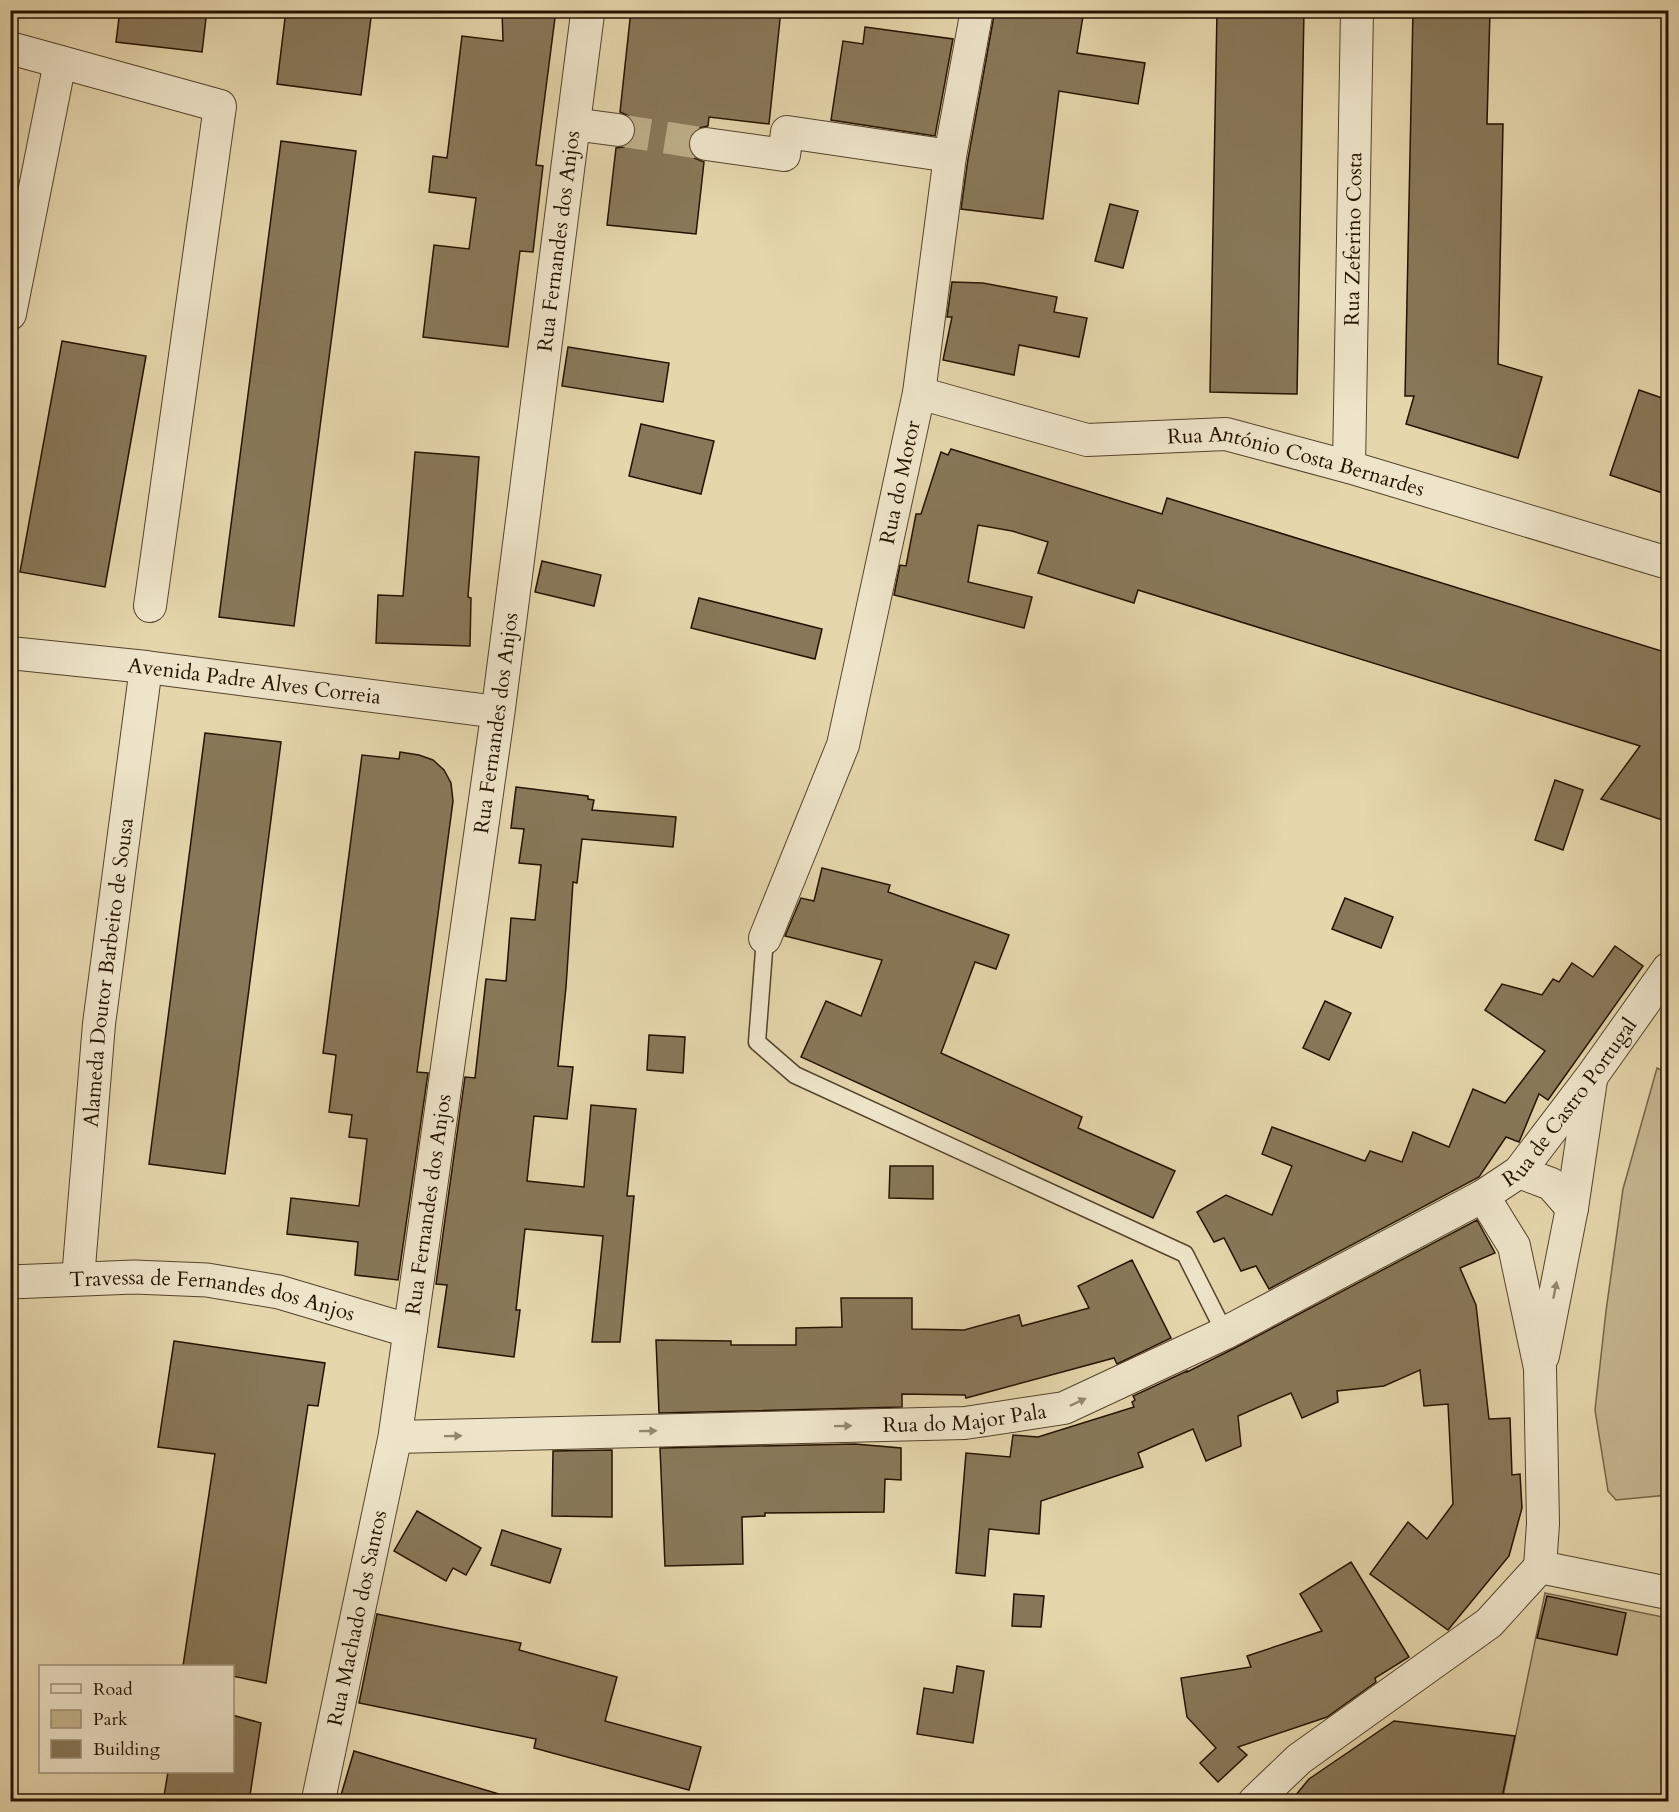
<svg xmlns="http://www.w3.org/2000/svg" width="1679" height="1812" font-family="Cardo,serif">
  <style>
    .green { fill: #c4b58f; stroke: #746448; stroke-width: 1.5 }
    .building { fill: #887859; stroke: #241200; stroke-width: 1.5 }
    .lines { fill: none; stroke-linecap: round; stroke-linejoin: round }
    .minor-tunnel { stroke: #beaf8a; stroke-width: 32; stroke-dasharray: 32 16; stroke-linecap: butt }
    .service-casing { stroke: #54432b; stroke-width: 19 }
    .minor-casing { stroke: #54432b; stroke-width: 34 }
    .tertiary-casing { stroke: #54432b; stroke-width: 35 }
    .service { stroke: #eee4c9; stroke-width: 16 }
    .minor { stroke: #eee4c9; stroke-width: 32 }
    .tertiary { stroke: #eee4c9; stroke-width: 33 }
    .oneway { fill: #93866f }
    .labels { text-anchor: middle; stroke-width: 4.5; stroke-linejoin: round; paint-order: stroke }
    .street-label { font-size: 21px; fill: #241200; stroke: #eee4c9 }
  </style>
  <rect width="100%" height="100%" fill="#e5d6ac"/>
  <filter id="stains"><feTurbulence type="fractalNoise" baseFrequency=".00333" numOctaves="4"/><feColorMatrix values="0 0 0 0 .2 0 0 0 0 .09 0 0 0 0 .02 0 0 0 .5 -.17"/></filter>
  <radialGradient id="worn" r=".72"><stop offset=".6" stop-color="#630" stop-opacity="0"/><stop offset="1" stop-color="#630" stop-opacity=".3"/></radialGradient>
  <!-- green -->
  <g class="green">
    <path d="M1657 1068 1668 1073V1495L1616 1500 1608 1491 1595 1410 1606 1311 1623 1189Z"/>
    <path d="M1545 1593 1668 1618V1801L1502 1802Z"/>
  </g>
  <!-- building -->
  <g class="building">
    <path d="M120 10H207L202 52 116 42Z"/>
    <path d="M286 10H372L361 95 277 84Z"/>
    <path d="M502 10H556L536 165 543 166 533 252 520 251 508 347 423 337 434 245 469 249 476 198 429 192 433 156 447 158 462 36 503 41Z"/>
    <path d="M631 10H781L769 124 709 117 708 126 699 128 692 132 688 141 689 150 694 158 704 162 696 234 607 225 616 148 624 147 632 141 636 132 634 123 629 116 620 112Z"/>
    <path d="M995 10H1084L1077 53 1145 63 1138 104 1059 91 1043 219 961 209 968 159Z"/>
    <path d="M1217 10H1304L1297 394 1210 392Z"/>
    <path d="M1413 10H1490L1487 124H1503L1498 364 1542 377 1518 458 1406 424 1414 396H1405Z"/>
    <path d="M865 27 953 39 935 136 831 120 843 41 863 44Z"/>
    <path d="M281 141 356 151 294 626 219 617Z"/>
    <path d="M1110 204 1138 211 1123 268 1095 261Z"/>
    <path d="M952 282 983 283 1057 297 1054 312 1087 318 1079 357 1019 345 1014 375 943 360 952 317H947Z"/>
    <path d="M62 341 146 356 105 587 20 572Z"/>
    <path d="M568 347 669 363 663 402 562 386Z"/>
    <path d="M1639 390 1668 400V495L1610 475Z"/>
    <path d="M641 424 714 441 701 494 629 476Z"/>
    <path d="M951 449 1162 514 1167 498 1668 653V822L1601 799 1640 746 1138 590 1134 603 1038 573 1048 542 1012 531 978 525 968 582 1032 597 1024 628 894 595 900 565 906 566 916 514H921L941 452 948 455Z"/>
    <path d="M415 452 479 457 468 597 471 598 470 646 376 643 378 595 403 596Z"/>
    <path d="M542 561 601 575 594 606 535 592Z"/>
    <path d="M699 598 822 629 815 659 691 628Z"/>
    <path d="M205 733 281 742 225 1174 149 1164Z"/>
    <path d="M400 752 419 755 433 760 444 770 451 783 453 801 417 1072 428 1073 398 1280 355 1275 358 1242 287 1234 291 1198 359 1206 367 1139 349 1137 352 1115 329 1112 336 1055 323 1053 362 755 399 759Z"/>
    <path d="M1555 780 1583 790 1563 850 1535 840Z"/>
    <path d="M516 787 588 796V799L594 800 592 810 676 817 673 847 582 839 577 883 573 882 566 987 558 1066 573 1067 567 1119 534 1116 527 1181 584 1187 591 1105 636 1109 627 1196H634L620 1342H592L603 1236 525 1229 516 1310H520L514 1357 438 1347 447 1285 436 1284 465 1077 475 1078 486 979 506 981 511 918 535 920 541 865 519 863 524 829 511 828Z"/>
    <path d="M822 868 890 885 888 892 1009 935 996 969 975 962 941 1053 1082 1117 1078 1128 1175 1171 1153 1218 801 1057 826 1001 861 1016 882 960 785 936 801 898 814 901Z"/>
    <path d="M1345 898 1393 917 1381 948 1332 929Z"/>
    <path d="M1615 946 1643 966 1548 1100 1539 1094 1519 1142 1506 1137 1479 1177 1269 1289 1256 1266 1241 1271 1224 1238 1214 1242 1197 1212 1226 1195 1272 1215 1292 1166 1262 1154 1272 1127 1365 1161 1370 1151 1402 1162 1413 1132 1449 1147 1473 1089 1505 1103 1545 1051 1485 1010 1502 984 1542 995 1553 979 1559 982 1572 963 1593 977Z"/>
    <path d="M1325 1001 1351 1013 1329 1060 1303 1048Z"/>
    <path d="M649 1035 685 1037 683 1073 647 1070Z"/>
    <path d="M890 1166H933V1199L889 1198Z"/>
    <path d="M1477 1220 1495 1253 1460 1268 1476 1305 1489 1419 1510 1418 1512 1475 1520 1474 1522 1508 1509 1556 1448 1630 1370 1574 1408 1522 1427 1539 1453 1504 1448 1404 1424 1406 1420 1370 1384 1386 1337 1391 1338 1402 1302 1418 1291 1393 1238 1416 1241 1446 1206 1461 1193 1429 1138 1453 1143 1467 1041 1501 1039 1534 989 1529 985 1576 956 1573 966 1453 1010 1457 1013 1435 1038 1437 1134 1407 1132 1402 1135 1400 1133 1396 1187 1371V1372L1233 1349Z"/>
    <path d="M1132 1260 1171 1338 1117 1364 1114 1358 966 1398 965 1395 902 1394V1407L659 1413 656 1340 731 1341V1345H796V1328L842 1327 841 1298H912V1329L964 1330 1019 1315 1022 1326 1089 1308 1078 1286Z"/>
    <path d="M174 1341 325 1363 318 1406 308 1405 266 1683 232 1676V1666H183L215 1454 158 1447Z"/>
    <path d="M855 1444 901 1448V1480L885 1479 884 1512 765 1513V1516L742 1517 743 1564 665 1566 660 1448Z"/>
    <path d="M612 1450V1517L552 1516 553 1451Z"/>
    <path d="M417 1511 481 1548 466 1575 453 1568 446 1581 394 1551Z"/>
    <path d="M502 1530 561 1549 550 1583 491 1565Z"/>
    <path d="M1351 1562 1409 1657 1375 1678 1376 1682 1327 1717 1238 1747 1247 1755 1218 1782 1200 1763 1216 1748 1187 1717 1181 1678 1251 1667 1247 1656 1322 1631 1300 1594Z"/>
    <path d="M1014 1594 1044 1596 1041 1627 1012 1626Z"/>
    <path d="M1547 1596 1626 1613 1617 1655 1537 1638Z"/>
    <path d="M377 1614 521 1643 519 1650 617 1677 605 1721 701 1747 689 1790 534 1748 536 1739 359 1703Z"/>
    <path d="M957 1666 984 1671 973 1743 917 1734 924 1688 953 1693Z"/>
    <path d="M232 1715 261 1723 249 1802H163L168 1772H232Z"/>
    <path d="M1394 1721 1515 1736 1501 1802H1290L1309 1779Z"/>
    <path d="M354 1751 499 1794 498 1802H339Z"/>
  </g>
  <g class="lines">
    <!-- minor-tunnel -->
    <path class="minor-tunnel" d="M618 130 706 144"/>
    <defs>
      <path id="service" d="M765 938 757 1042 795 1075 1185 1254 1225 1333"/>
      <g id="minor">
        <path d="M10 48 220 106 150 606"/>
        <path d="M573 124 618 130"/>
        <path d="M706 144 784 155 787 132 950 156"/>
        <path d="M10 314 60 62"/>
        <path id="s1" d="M919 393 1087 440 1226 434 1349 467 1668 563"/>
        <path id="s2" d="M1349 467 1357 10"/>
        <path id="s3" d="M10 653 146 667 498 712"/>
        <path id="s4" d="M765 938 843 745 919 393 950 156 977 10"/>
        <path d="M1519 1172 1551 1184 1572 1208"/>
        <path d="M1483 1196 1514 1246 1540 1368 1543 1524 1540 1567"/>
        <path id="s5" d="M78 1279 99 1024 146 667"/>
        <path d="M1543 1356 1572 1208 1591 1080"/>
        <path id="s6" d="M395 1437 965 1423 1064 1408 1225 1333 1483 1196 1519 1172 1592 1076 1668 969"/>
        <path d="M1540 1567 1668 1593"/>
        <path d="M1254 1802 1299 1759 1489 1623 1540 1567"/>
      </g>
      <g id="tertiary">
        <path id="s7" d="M10 1282 134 1277 207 1280 279 1292 410 1331"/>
        <path id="s8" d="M318 1802 395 1437 498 712 588 10"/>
      </g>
    </defs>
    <!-- service casing -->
    <use href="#service" class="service-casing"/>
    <!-- minor casing -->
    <use href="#minor" class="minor-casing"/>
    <!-- tertiary casing -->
    <use href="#tertiary" class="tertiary-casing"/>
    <!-- service -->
    <use href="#service" class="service"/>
    <!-- minor -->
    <use href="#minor" class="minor"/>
    <!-- tertiary -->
    <use href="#tertiary" class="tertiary"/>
  </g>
  <!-- one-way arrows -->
  <defs><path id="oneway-solid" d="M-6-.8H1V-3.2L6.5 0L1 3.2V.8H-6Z" transform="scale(1.5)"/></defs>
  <g class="oneway">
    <use href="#oneway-solid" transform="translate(1555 1290) rotate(-79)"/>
    <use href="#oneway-solid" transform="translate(1078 1402) rotate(-25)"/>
    <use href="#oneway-solid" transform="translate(843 1426) rotate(-1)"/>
    <use href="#oneway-solid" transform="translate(648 1431) rotate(-1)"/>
    <use href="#oneway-solid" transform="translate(453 1436) rotate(-1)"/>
  </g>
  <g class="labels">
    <!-- street labels -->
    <g class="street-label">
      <text dy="7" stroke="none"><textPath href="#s2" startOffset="228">Rua Zeferino Costa</textPath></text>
      <text dy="7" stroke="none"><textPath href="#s8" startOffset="1580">Rua Fernandes dos Anjos</textPath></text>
      <text dy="7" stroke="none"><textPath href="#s1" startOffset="387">Rua António Costa Bernardes</textPath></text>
      <text dy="7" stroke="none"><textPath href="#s4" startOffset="477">Rua do Motor</textPath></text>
      <text dy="7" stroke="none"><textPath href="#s3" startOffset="246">Avenida Padre Alves Correia</textPath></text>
      <text dy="7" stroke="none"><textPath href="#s8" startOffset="1094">Rua Fernandes dos Anjos</textPath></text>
      <text dy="7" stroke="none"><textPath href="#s5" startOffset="308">Alameda Doutor Barbeito de Sousa</textPath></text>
      <text dy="7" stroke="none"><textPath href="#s6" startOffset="1269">Rua de Castro Portugal</textPath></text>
      <text dy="7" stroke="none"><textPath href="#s8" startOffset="608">Rua Fernandes dos Anjos</textPath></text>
      <text dy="7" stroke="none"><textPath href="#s7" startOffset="204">Travessa de Fernandes dos Anjos</textPath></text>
      <text dy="7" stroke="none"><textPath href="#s6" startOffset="570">Rua do Major Pala</textPath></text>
      <text dy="7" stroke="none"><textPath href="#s8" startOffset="188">Rua Machado dos Santos</textPath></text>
    </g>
  </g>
  <!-- margin -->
  <rect width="1679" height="1812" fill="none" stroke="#e5d6ac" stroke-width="36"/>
  <rect x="12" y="12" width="1655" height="1788" fill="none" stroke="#241200" stroke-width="3"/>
  <rect x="18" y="18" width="1643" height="1776" fill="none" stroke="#241200" stroke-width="1.5"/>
  <!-- legend -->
  <rect x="39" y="1665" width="195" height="108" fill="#eee4c9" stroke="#9d9079" stroke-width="1.5"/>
  <rect x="51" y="1684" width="30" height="9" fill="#eee4c9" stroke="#9d9079" stroke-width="1.5"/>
  <text x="93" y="1695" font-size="18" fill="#241200">Road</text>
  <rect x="51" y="1710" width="30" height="18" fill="#c4b58f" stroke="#9d9079" stroke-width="1.5"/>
  <text x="93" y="1725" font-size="18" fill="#241200">Park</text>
  <rect x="51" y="1740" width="30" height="18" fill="#887859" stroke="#9d9079" stroke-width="1.5"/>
  <text x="93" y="1755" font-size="18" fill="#241200">Building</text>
  <rect width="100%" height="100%" filter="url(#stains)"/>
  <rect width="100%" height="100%" fill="url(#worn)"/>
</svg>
